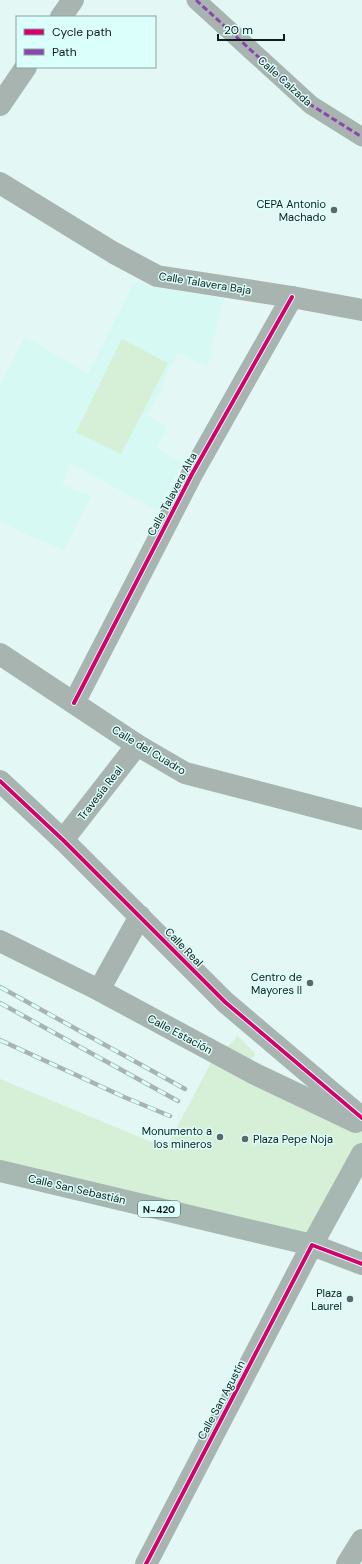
<svg xmlns="http://www.w3.org/2000/svg" width="362" height="1564" font-family="'DM Sans',sans-serif">
  <style>
    .built { fill: #d6f9f4 }
    .green { fill: #d5f0d6 }
    .lines { fill: none; stroke-linecap: round; stroke-linejoin: round }
    .pedestrian { stroke: #a8b4af; stroke-width: 19 }
    .minor { stroke: #a8b4af; stroke-width: 22 }
    .trunk { stroke: #a7b8b2; stroke-width: 22 }
    .rail-casing { stroke: #a7b4b0; stroke-width: 4.5 }
    .rail { stroke: #dbfffa; stroke-width: 3; stroke-dasharray: 9; stroke-linecap: butt }
    .trunk-bridge { stroke: #a7b8b2; stroke-width: 22 }
    .quiet { stroke: #8e44ad; stroke-width: 3; stroke-dasharray: 6 3; stroke-linecap: butt }
    .cycleway-casing { stroke: #dbfffa; stroke-width: 6 }
    .cycleway { stroke: #d6006c; stroke-width: 4 }
    .poi-dot { fill: #596967; stroke: #dbfffa; stroke-width: 1.5 }
    .labels { text-anchor: middle; stroke-width: 3; stroke-linejoin: round; paint-order: stroke }
    .shield { fill: #dbfffa; stroke: #4c605e; stroke-width: 1 }
    .shield-label { font-size: 10px; font-weight: bold; fill: #0f1c1b }
    .street-label { font-size: 11px; fill: #0f1c1b; stroke: #dbfffa }
    .poi-label { font-size: 11px; fill: #0f1c1b; stroke: #dbfffa; text-anchor: end }
  </style>
  <rect width="100%" height="100%" fill="#e3f7f4"/>
  <!-- built -->
  <path class="built" d="M134 283 224 299 211 347 213 351 207 366 178 353 166 375 161 391 147 415 167 427 156 448 182 462 158 511 70 463 62 485 91 496 64 550 17 530 0 520V385L25 337 88 374Z"/>
  <!-- green -->
  <g class="green">
    <path d="M122 339 168 363 121 454 76 432Z"/>
    <path d="M238 1036 254 1052 255 1056 250 1059 225 1049Z"/>
    <path d="M216 1053 362 1124V1154L312 1245 0 1170V1079L166 1148Z"/>
  </g>
  <g class="lines">
    <!-- pedestrian -->
    <path class="pedestrian" d="M196 0 311 105 362 137"/>
    <!-- minor -->
    <g class="minor">
      <path d="M61 17 73 0"/>
      <path d="M0 105 26 67"/>
      <path d="M0 183 114 253 157 276 292 297 362 310"/>
      <path d="M0 654 137 745 185 773 362 819"/>
      <path d="M74 703 192 474 292 297"/>
      <path d="M0 781 63 840 225 1002 362 1118"/>
      <path d="M63 840 137 745"/>
      <path d="M0 941 99 990 255 1074 356 1122"/>
      <path d="M99 990 140 916"/>
      <path d="M146 1564 312 1245 362 1264"/>
      <path d="M347 1564 362 1540"/>
    </g>
    <!-- trunk -->
    <path class="trunk" d="M0 1171 312 1245"/>
    <defs>
      <g id="rail">
        <path d="M0 987 185 1089"/>
        <path d="M0 1003 178 1101"/>
        <path d="M0 1040 124 1097 170 1116"/>
      </g>
    </defs>
    <!-- rail casing -->
    <use href="#rail" class="rail-casing"/>
    <!-- rail -->
    <use href="#rail" class="rail"/>
    <!-- trunk-bridge -->
    <path class="trunk-bridge" d="M312 1245 362 1154"/>
    <!-- quiet -->
    <path class="quiet" d="M196 0 311 105 362 137"/>
    <defs>
      <g id="cycleway">
        <path d="M74 703 192 474 292 297"/>
        <path d="M0 781 63 840 225 1002 362 1118"/>
        <path d="M146 1564 312 1245 362 1264"/>
      </g>
    </defs>
    <!-- cycleway casing -->
    <use href="#cycleway" class="cycleway-casing"/>
    <!-- cycleway -->
    <use href="#cycleway" class="cycleway"/>
  </g>
  <!-- markers -->
  <g class="poi-dot">
    <circle cx="334" cy="210" r="4"/>
    <circle cx="310" cy="983" r="4"/>
    <circle cx="220" cy="1137" r="4"/>
    <circle cx="245" cy="1139" r="4"/>
    <circle cx="350" cy="1299" r="4"/>
  </g>
  <g class="labels">
    <!-- shield labels -->
    <rect class="shield" x="138" y="1201" width="42" height="16" rx="3"/>
    <g class="shield-label">
      <text x="159" y="1213">N-420</text>
    </g>
    <!-- street labels -->
    <g class="street-label">
      <text transform="translate(285 81) rotate(42)" y="4">Calle Calzada</text>
      <text transform="translate(205 283) rotate(9)" y="4">Calle Talavera Baja</text>
      <text transform="translate(172 494) rotate(-62)" y="4">Calle Talavera Alta</text>
      <text transform="translate(149 750) rotate(31)" y="4">Calle del Cuadro</text>
      <text transform="translate(100 793) rotate(-52)" y="4">Travesía Real</text>
      <text transform="translate(184 947) rotate(46)" y="4">Calle Real</text>
      <text transform="translate(180 1034) rotate(28)" y="4">Calle Estación</text>
      <text transform="translate(77 1189) rotate(13)" y="4">Calle San Sebastián</text>
      <text transform="translate(221 1400) rotate(-62)" y="4">Calle San Agustín</text>
    </g>
    <!-- poi labels -->
    <g class="poi-label">
      <text x="326" y="208">CEPA Antonio<tspan x="326" dy="13">Machado</tspan></text>
      <text x="302" y="981">Centro de<tspan x="302" dy="13">Mayores II</tspan></text>
      <text x="212" y="1135">Monumento a<tspan x="212" dy="13">los mineros</tspan></text>
      <text x="253" y="1143" text-anchor="start">Plaza Pepe Noja</text>
      <text x="342" y="1297">Plaza<tspan x="342" dy="13">Laurel</tspan></text>
    </g>
  </g>
  <!-- legend -->
  <rect x="16" y="16" width="140" height="52" fill="#dbfffa" stroke="#89a4a1"/>
  <rect x="24" y="29" width="20" height="6" fill="#d6006c" stroke="#89a4a1"/>
  <text x="52" y="36" font-size="12" fill="#0f1c1b">Cycle path</text>
  <rect x="24" y="49" width="20" height="6" fill="#8e44ad" stroke="#89a4a1"/>
  <text x="52" y="56" font-size="12" fill="#0f1c1b">Path</text>
  <!-- scale -->
  <path d="M218 34v6h66v-6" fill="none" stroke="#0f1c1b" stroke-width="2"/>
  <text x="224" y="34" font-size="12" fill="#0f1c1b" stroke="#dbfffa" stroke-width="3" paint-order="stroke">20 m</text>
</svg>
